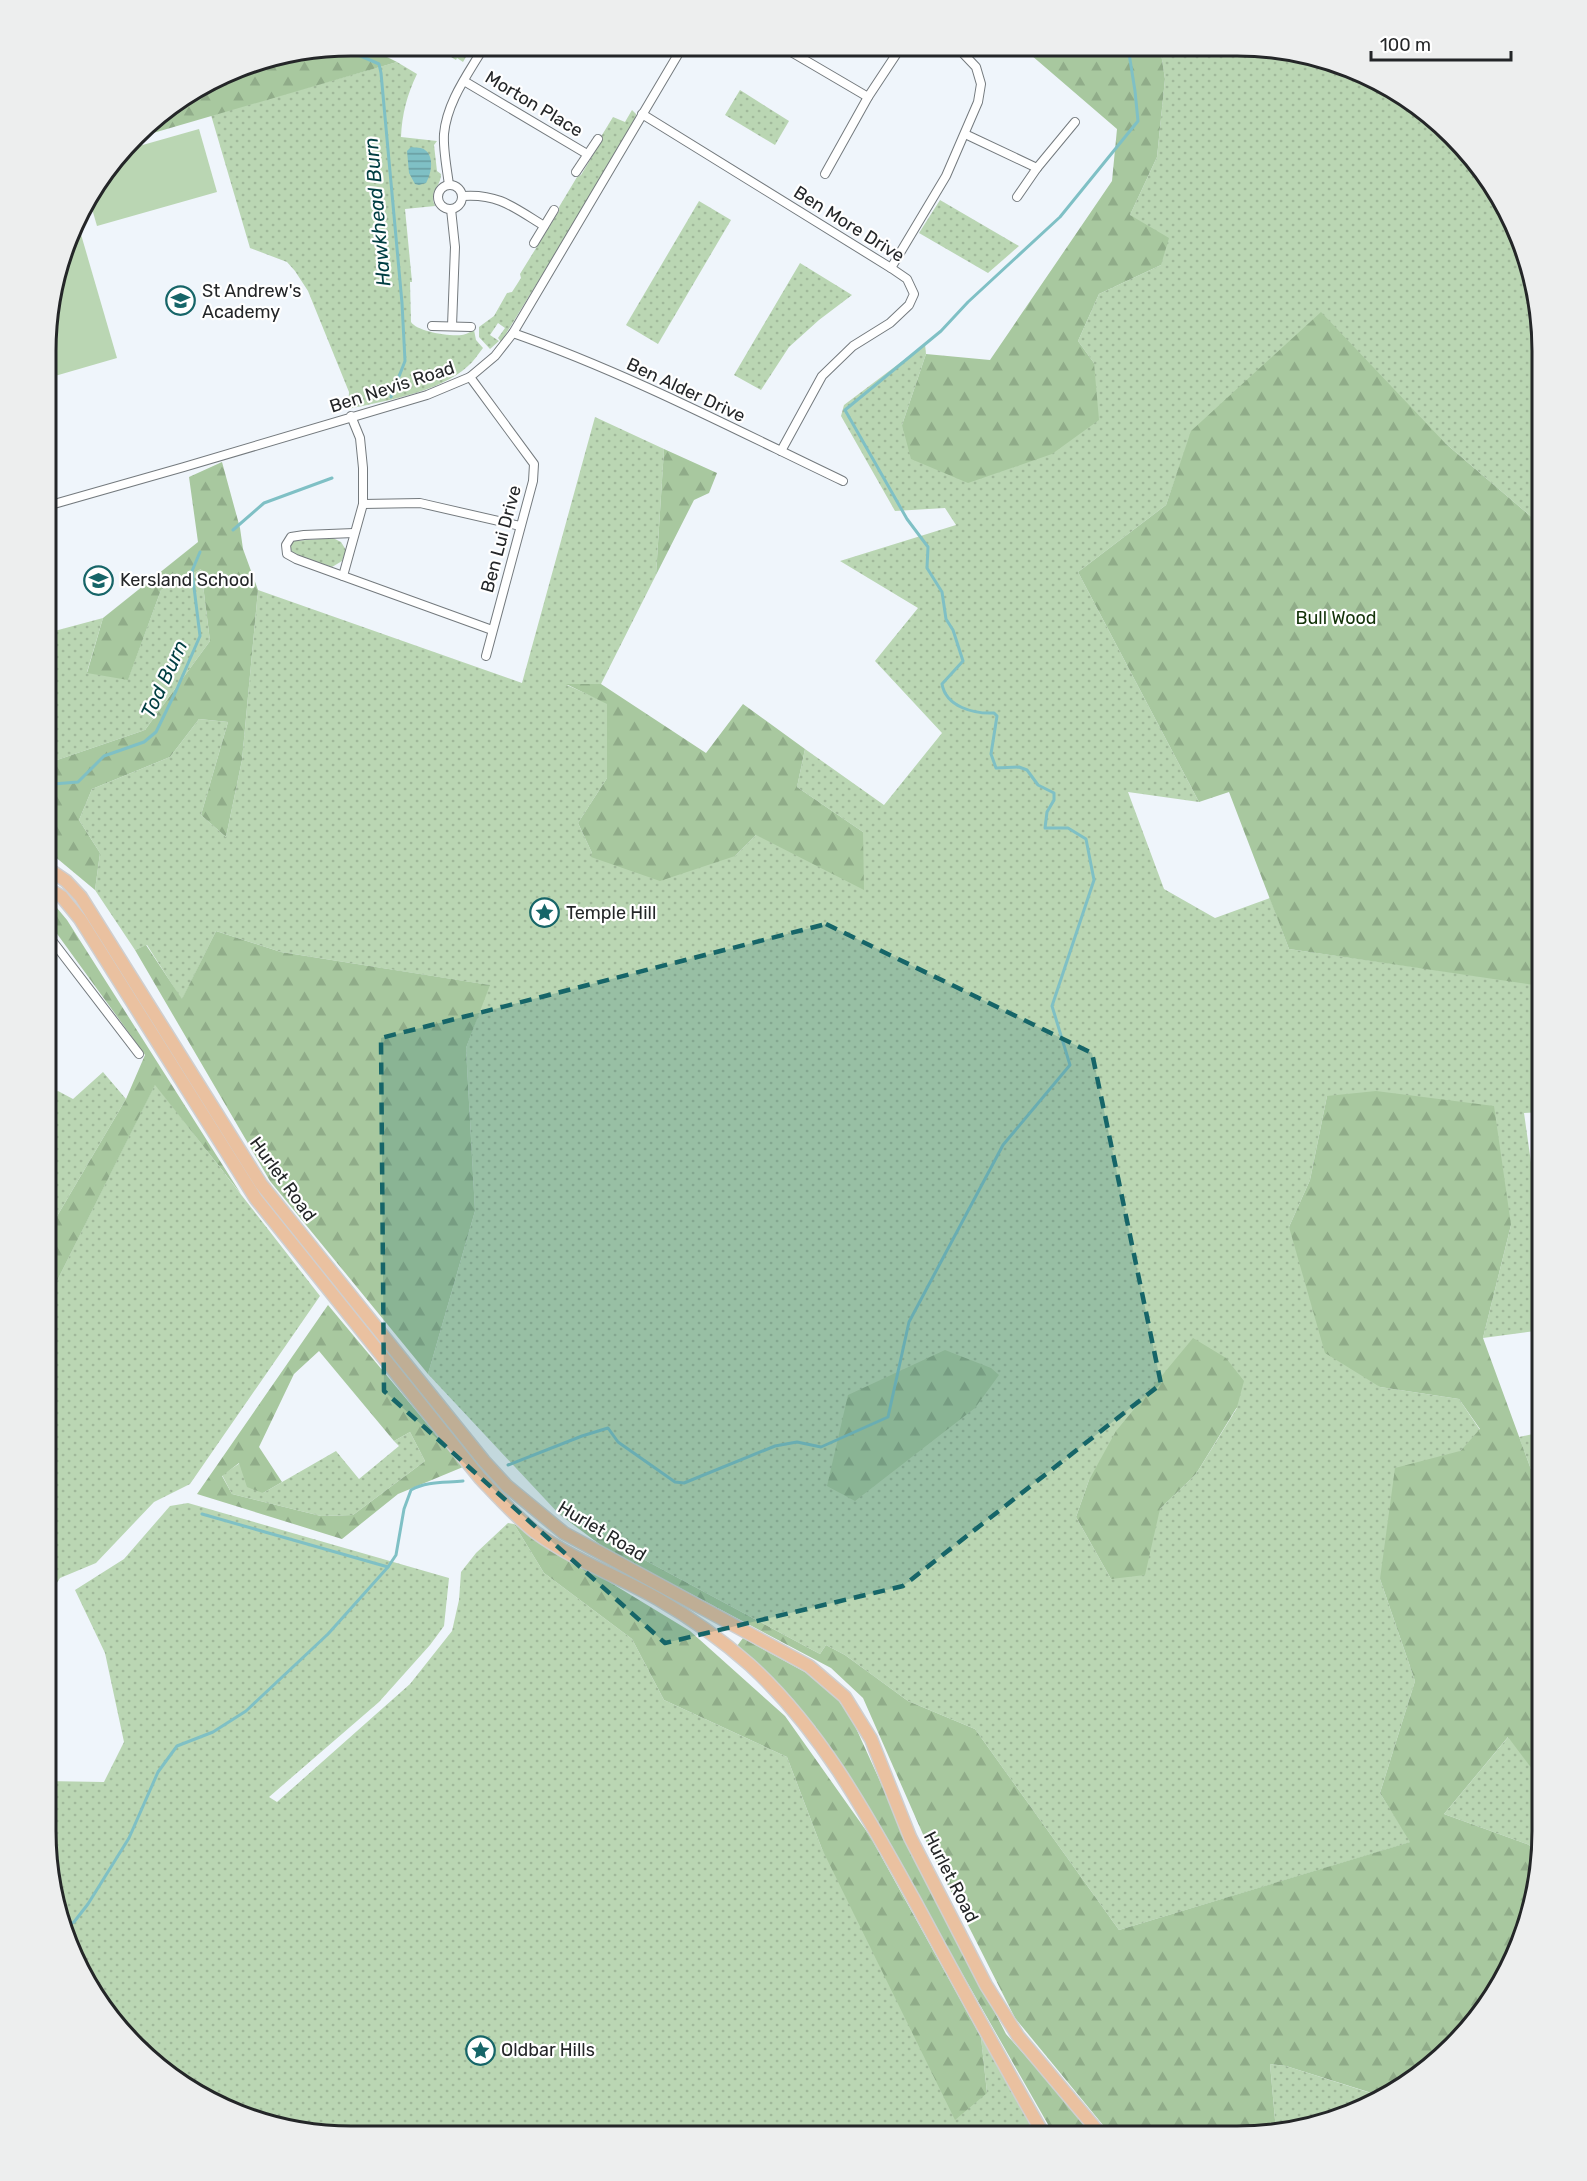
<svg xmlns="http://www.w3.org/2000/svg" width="1587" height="2181" font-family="Rubik,sans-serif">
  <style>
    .grass { fill: url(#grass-dots); fill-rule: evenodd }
    .forest { fill: url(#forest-firs); fill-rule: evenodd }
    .garden { fill: #bad6b3 }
    .water { fill: url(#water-rules) }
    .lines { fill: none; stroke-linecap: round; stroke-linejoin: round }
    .stream { stroke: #7fc0c5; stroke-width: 3 }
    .minor-casing { stroke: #747a7e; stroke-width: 10 }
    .primary-casing { stroke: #cfcfd0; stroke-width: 15 }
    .minor { stroke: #fff; stroke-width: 8 }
    .primary { stroke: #eac1a0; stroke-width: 12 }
    .marked { fill: #166568; fill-opacity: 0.2; stroke: #166568; stroke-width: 4.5; stroke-dasharray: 12 8; stroke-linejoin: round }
    .labels { text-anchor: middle; stroke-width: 4.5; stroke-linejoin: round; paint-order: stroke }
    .street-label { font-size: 18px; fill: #242628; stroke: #fff }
    .poi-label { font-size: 18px; fill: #242628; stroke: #fff; text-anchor: start }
    .park-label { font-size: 18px; fill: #123208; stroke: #fff }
    .water-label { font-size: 20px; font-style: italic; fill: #003e42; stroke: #fff }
    .rim { fill: none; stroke: #242628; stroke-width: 3 }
  </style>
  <defs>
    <pattern id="grass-dots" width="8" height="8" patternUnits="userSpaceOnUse" patternTransform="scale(1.5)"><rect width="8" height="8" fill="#bad6b3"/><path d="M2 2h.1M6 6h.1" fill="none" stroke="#a0b89a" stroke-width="1.8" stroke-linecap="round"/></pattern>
    <pattern id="forest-firs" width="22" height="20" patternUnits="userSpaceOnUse" patternTransform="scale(1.5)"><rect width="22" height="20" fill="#a8c89f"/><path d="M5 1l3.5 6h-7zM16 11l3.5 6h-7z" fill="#90ac89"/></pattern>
    <pattern id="water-rules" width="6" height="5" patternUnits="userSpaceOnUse" patternTransform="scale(1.5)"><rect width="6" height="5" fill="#7fc0c5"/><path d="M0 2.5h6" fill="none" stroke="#689ca0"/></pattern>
  </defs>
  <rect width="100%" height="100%" fill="#eff5fb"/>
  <!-- grass -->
  <g class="grass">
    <path d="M435 45H473L463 62 457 58 456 60 434 47Z"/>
    <path d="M1160 47 1277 48 1353 68 1406 97 1466 149 1510 215 1532 272 1542 350V526L1445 443 1192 431 1166 505 1078 572 1199 802 1128 792 1164 889 1215 918 1270 898 1289 949 1542 985V1112L1524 1113 1542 1240V1330L1483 1338 1511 1225 1327 1096 1310 1180 1289 1227 1380 1387 1459 1399 1480 1430 1460 1451 1380 1579 1415 1681 1380 1793 1411 1842 1119 1930 975 1729 908 1701 845 1655 826 1645 820 1654 559 1514 428 1374 475 1211 466 1048 489 985 281 952 216 931 182 1000 147 945 135 950 95 890 100 853 79 820 92 789 170 757 199 719 228 722 201 815 226 837 242 760 258 590 522 683 595 417 664 449 656 575 601 684 567 685 607 703V778L578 823 592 853 735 856 756 835 863 832 797 787 805 749 884 805 942 733 875 661 918 608 840 561 956 525 945 508 895 511 841 416 844 405 925 344 926 354 902 425 1094 363 1078 341 1099 294 1161 265 1130 215 1157 157 1165 79ZM1237 1408 1196 1474 1160 1509 1111 1579 1076 1517 1089 1480Z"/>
    <path d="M397 62 417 74C407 95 402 114 401 137L437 141 434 145 437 171 441 174C441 188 428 190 435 206L405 209 412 282H410L411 322C417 332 456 338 466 334 469 333 471 331 474 330L476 340 483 348C478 354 474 361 468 366 440 392 385 401 348 409L349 392 308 291 295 271 287 262 250 248 211 115Z"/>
    <path d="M740 90 789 121 775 145 725 115Z"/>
    <path d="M632 110 636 114 635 123 501 342 498 338 505 328 498 323 490 335 499 341 490 349 479 337V327L494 316 507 293 512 292 521 278 520 274 559 211V207L577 177 581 175 602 140V135L613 117 625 122Z"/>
    <path d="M940 200 1019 246 988 273 919 233Z"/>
    <path d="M699 201 731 220 658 344 626 325Z"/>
    <path d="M800 263 852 295 819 320 789 347 761 390 734 375Z"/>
    <path d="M333 538 341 542 346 550 342 561 332 567 296 555 290 550 291 543 294 541Z"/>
    <path d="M201 569 210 641 145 730 57 760 47 759V633L103 618 87 672 128 679 161 590Z"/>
    <path d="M103 1072 126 1099 46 1235V1097L58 1091 73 1099Z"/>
    <path d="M155 1084 320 1296 190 1484 154 1502 96 1563 60 1578 45 1602 46 1303Z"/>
    <path d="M410 1432 425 1461 353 1515 321 1516 232 1494 222 1475 240 1463 263 1493 336 1451 359 1479 399 1446 394 1441Z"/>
    <path d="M1542 1432 1541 1475H1533L1519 1437Z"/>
    <path d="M188 1503 449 1578 444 1626 430 1645 379 1702 269 1797 277 1802 410 1684 452 1631 459 1600 461 1572 476 1553 508 1523 514 1524 544 1573 632 1639 664 1700 787 1757 822 1849 987 2093 981 2037 1039 2135 311 2133 234 2113 181 2084 121 2032 77 1966 55 1909 45 1831V1781L104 1782 124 1742 105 1653 75 1590 124 1559 170 1506Z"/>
    <path d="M1509 1736 1541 1781V1852L1527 1844 1444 1814Z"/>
    <path d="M1270 2064 1286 2066 1377 2095 1397 2087 1372 2104 1315 2126 1276 2131Z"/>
  </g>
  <!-- forest -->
  <g class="forest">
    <path d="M351 45H363L397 62 136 138 149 121 252 61Z"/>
    <path d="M1035 47H1160L1165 79 1157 157 1130 215 1169 238 1161 265 1099 294 1078 341 1094 363 1099 420 1052 454 968 483 911 459 902 425 926 354 990 360 1112 181 1117 129 1031 55Z"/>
    <path d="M1321 312 1445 443 1542 526 1541 986 1289 949 1229 792 1199 802 1078 572 1166 505 1191 431Z"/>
    <path d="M664 449 717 473 709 493 694 500 656 575Z"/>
    <path d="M222 462 240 528 243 549 258 590 242 760 226 837 201 815 228 722 199 719 170 757 92 789 79 820 100 853 95 890 47 850V759L57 760 145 730 210 641 201 569 161 590 128 680 87 673 103 618 198 542 189 477Z"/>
    <path d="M566 684H601L706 753 743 704 805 749 797 787 863 832 864 890 756 835 735 856 660 881 591 857 592 853 578 823 607 778V704Z"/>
    <path d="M47 896 67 920 241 1194 155 1085 46 1303V1235L126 1099 145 1055 47 920Z"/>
    <path d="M216 931 281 952 490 985 466 1048 475 1211 428 1374 270 1181 135 950 146 945 182 999Z"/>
    <path d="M1376 1091 1494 1106 1511 1225 1483 1338 1533 1475H1541V1781L1508 1737 1444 1814 1527 1844 1541 1852 1526 1929 1490 2000 1438 2060 1397 2087 1378 2095 1286 2066 1270 2064 1276 2131 1237 2136H1112L1015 2018 929 1848 863 1698 831 1668 606 1549 559 1514 820 1654 826 1645 845 1655 908 1701 975 1729 1119 1930 1410 1842 1380 1793 1415 1681 1380 1579 1395 1468 1460 1451 1480 1429 1459 1399 1380 1387 1325 1353 1289 1227 1310 1180 1327 1096Z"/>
    <path d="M328 1305 463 1467 398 1494 342 1539 197 1494ZM319 1351 394 1441 410 1432 425 1461 353 1515 321 1516 232 1494 222 1476 239 1463 247 1487 263 1493 282 1482 259 1447 294 1374Z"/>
    <path d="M1193 1338 1226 1358 1244 1381 1237 1407 1196 1474 1160 1509 1145 1575 1111 1579 1076 1517 1089 1480 1116 1431Z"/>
    <path d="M945 1350 991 1368 999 1375 975 1408 855 1501 827 1486 848 1395Z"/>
    <path d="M514 1524 690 1631 785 1716 870 1836 981 2037 987 2093 955 2120 822 1849 787 1757 664 1700 632 1639 544 1573Z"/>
    <path d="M743 1638 814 1677 831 1691 851 1717 913 1854 1006 2034 1097 2136 1054 2135 848 1773 789 1695 737 1646Z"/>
  </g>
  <!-- garden -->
  <g class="garden">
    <path d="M199 129 217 192 97 226 88 195 125 150Z"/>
    <path d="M80 231 117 358 48 378V310L74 232Z"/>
  </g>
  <!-- water -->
  <path class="water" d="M411 147C415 148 422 147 425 150 435 157 431 175 426 183L419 185 415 184 409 173 407 151Z"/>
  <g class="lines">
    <!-- stream -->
    <g class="stream">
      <path d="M340 47 379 64 381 73 402 303 405 361 391 397"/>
      <path d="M233 530 264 503 332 478"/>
      <path d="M47 782 53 784 78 782 104 756 144 742 156 732 176 691 200 636 192 571 200 552"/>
      <path d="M508 1465 582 1436 608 1428 618 1442 675 1482 684 1483 775 1446 797 1442 821 1447 888 1417 909 1322 1003 1145 1070 1065 1052 1006 1094 880 1086 839 1068 828H1045L1047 812 1054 800V793L1038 785 1027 770 1019 767 996 768 991 754 997 716 994 713C974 714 946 707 942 684L963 661 953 630 946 619 942 592 927 568 928 547 907 519 845 410 941 331 968 302 1060 217 1138 121 1135 91 1128 47"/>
      <path d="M202 1514 388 1567 396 1555 404 1509 411 1490C427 1481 445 1483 463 1481"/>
      <path d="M63 1929 74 1922 88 1904 129 1838 158 1772 177 1746 213 1732 246 1711 328 1634 388 1567"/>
    </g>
    <defs>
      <g id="minor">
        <path d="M781 46 868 97"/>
        <path d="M464 81 587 154"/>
        <path d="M642 114 891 268 907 279 914 294 909 305 890 323 853 346 822 376 781 451"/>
        <path d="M965 134 1037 168"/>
        <path d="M576 172 598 139"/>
        <path d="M825 174 868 97 901 47"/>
        <path d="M449 185C447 169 443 150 444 134 447 101 469 73 485 45"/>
        <circle cx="450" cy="197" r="12"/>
        <path d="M462 196C498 193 515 208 544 226"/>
        <path d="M1017 197 1037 168 1075 122"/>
        <path d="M451 209 455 247 452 326"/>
        <path d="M534 243 554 210"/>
        <path d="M891 268 946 176 978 102 981 84 976 67 957 47"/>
        <path d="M432 326 471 327"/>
        <path d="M513 333C627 373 734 429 843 481"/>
        <path d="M470 377 534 464 533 481 486 656"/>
        <path d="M363 504 420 503 520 526"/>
        <path d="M47 506 184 467 427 395 470 377 495 356 513 333 683 46"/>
        <path d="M354 533 304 535 291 537 286 545 287 554 296 559 492 630"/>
        <path d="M343 576 363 504V468L360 438 351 416"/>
        <path d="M47 934 139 1054"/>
        <path d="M1542 1195 1540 1179 1542 1171"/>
      </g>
      <g id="primary">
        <path d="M47 868 66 881 81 897 261 1184 484 1461 507 1486 564 1533 809 1666 845 1697 871 1739 910 1837 986 1985 1018 2036 1102 2136"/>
        <path d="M47 888 62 897 80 919 256 1199 480 1478C498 1497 515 1516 535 1532 573 1560 618 1576 658 1599 691 1618 722 1640 750 1665 821 1730 867 1815 913 1898 956 1977 999 2057 1044 2135"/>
      </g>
    </defs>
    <!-- minor casing -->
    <use href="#minor" class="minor-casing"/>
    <!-- primary casing -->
    <use href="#primary" class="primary-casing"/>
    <!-- minor -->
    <use href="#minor" class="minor"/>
    <!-- primary -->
    <use href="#primary" class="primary"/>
  </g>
  <!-- marked area -->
  <path class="marked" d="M826 924 1092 1053 1161 1384 903 1586 665 1643 384 1391 381 1038Z"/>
  <!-- icons -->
  <defs>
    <symbol id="school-ring" viewBox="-11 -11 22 22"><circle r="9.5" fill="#fff" stroke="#166568" stroke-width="1.5"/><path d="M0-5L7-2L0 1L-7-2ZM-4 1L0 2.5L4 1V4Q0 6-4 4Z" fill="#166568"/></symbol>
    <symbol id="sight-ring" viewBox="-11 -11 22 22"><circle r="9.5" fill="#fff" stroke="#166568" stroke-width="1.5"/><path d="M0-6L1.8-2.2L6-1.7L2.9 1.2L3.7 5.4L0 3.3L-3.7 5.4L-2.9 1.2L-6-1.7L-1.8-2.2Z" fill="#166568"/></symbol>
  </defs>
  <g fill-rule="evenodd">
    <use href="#school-ring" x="164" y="284" width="33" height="33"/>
    <use href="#school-ring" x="82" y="564" width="33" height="33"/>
    <use href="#sight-ring" x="528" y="896" width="33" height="33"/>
    <use href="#sight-ring" x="464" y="2034" width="33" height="33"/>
  </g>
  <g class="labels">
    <!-- street labels -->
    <g class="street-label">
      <text transform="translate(534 104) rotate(31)" y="6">Morton Place</text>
      <text transform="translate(849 224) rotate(32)" y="6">Ben More Drive</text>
      <text transform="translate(392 387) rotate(-18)" y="6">Ben Nevis Road</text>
      <text transform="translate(686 390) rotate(25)" y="6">Ben Alder Drive</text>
      <text transform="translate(501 539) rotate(-75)" y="6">Ben Lui Drive</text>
      <text transform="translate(283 1179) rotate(54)" y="6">Hurlet Road</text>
      <text transform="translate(602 1531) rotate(31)" y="6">Hurlet Road</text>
      <text transform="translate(951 1877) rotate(63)" y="6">Hurlet Road</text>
    </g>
    <!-- poi labels -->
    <g class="poi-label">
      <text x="202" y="297">St Andrew's<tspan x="202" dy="21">Academy</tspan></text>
      <text x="120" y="586">Kersland School</text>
      <text x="566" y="919">Temple Hill</text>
      <text x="501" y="2056">Oldbar Hills</text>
    </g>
    <!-- park labels -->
    <g class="park-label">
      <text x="1336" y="624">Bull Wood</text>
    </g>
    <!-- water labels -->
    <g class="water-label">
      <text transform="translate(377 212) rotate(-95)" y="7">Hawkhead Burn</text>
      <text transform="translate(164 679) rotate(-65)" y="7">Tod Burn</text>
    </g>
  </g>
  <!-- crop -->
  <path d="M0 0H1587V2181H0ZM351 56H1237A295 295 0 0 1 1532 351V1831A295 295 0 0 1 1237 2126H351A295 295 0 0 1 56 1831V351A295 295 0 0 1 351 56Z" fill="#edeeee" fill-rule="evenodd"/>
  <path class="rim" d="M351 56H1237A295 295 0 0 1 1532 351V1831A295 295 0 0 1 1237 2126H351A295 295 0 0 1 56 1831V351A295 295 0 0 1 351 56Z"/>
  <!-- scale -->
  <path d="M1371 51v9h140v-9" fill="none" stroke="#242628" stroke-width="3"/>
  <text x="1380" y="51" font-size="18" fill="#242628" stroke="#ffffff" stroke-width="4.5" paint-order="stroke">100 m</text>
</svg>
